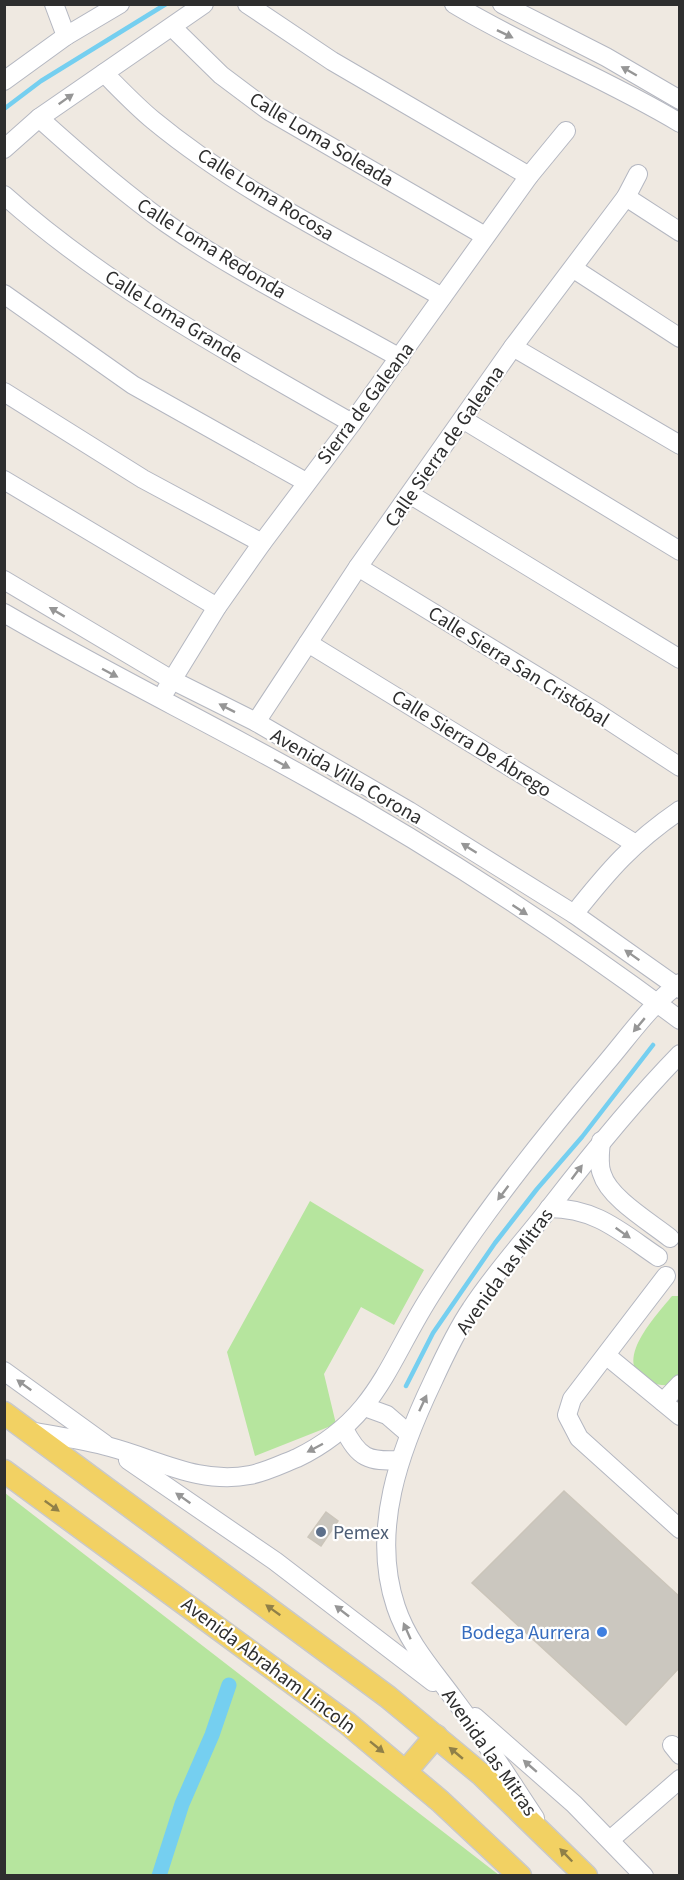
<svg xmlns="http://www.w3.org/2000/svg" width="684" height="1880" font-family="'Source Sans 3',sans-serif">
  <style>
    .green { fill: #b6e59e }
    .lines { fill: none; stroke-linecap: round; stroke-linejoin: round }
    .stream { stroke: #75cff0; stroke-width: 4.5 }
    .canal { stroke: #75cff0; stroke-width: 15 }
    .building { fill: #cbc7bf; stroke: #cbc5ba; stroke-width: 1.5 }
    .minor-casing { stroke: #b4b7c1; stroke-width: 20 }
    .major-casing { stroke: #c9c9c9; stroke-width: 25 }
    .minor { stroke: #fff; stroke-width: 18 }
    .major { stroke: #f2d163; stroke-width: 22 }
    .oneway { fill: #969696 }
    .oneway2 { fill: #908048 }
    .service-dot { fill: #5c6f8a; stroke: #fff; stroke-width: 2 }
    .shop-dot { fill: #3f7fe0; stroke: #fff; stroke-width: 2 }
    .labels { text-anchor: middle; stroke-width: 4.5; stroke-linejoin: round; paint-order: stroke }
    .street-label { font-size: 20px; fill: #2e2e2e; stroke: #fff }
    .service-label { font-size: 20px; fill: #4e5e75; stroke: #fff; text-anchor: start }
    .shop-label { font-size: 20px; fill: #366cbe; stroke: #fff; text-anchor: end }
  </style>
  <rect width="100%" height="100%" fill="#efe9e1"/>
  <!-- green -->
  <g class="green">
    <path d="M310 1201 424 1270 394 1325 361 1307 324 1374 336 1424 255 1456 227 1352Z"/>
    <path d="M672 1296H679V1382C670 1387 659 1386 648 1381 610 1363 657 1315 672 1296Z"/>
    <path d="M4 1493H5L499 1875H5Z"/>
  </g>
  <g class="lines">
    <!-- stream -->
    <g class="stream">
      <path d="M4 109 41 81 166 4"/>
      <path d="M406 1386 433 1333 495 1243 537 1189 582 1137 653 1045"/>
    </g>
    <!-- canal -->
    <path class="canal" d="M159 1876 182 1804 212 1735 229 1685"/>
  </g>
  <!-- building -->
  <g class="building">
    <path d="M564 1491 680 1597V1667L626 1725 472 1583Z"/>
    <path d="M326 1512 338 1521 321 1546 308 1537Z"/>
  </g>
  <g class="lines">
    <defs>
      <g id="minor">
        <path d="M54 4 66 36"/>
        <path d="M247 4 332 61 529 176"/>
        <path d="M454 4C527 48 607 79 680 123"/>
        <path d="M502 4 606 57 680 100"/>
        <path d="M172 27 221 75 269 111 485 236"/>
        <path d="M104 73C120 89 136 106 153 120 240 192 345 242 442 297"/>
        <path d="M4 81 66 36 120 4"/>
        <path d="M39 118C80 155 121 191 166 223 239 274 322 314 400 358"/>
        <path d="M4 149 39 118 204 4"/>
        <path d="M4 195C107 287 233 355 352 423"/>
        <path d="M626 197 680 232"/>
        <path d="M574 269 680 338"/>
        <path d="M4 294 133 385 306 482"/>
        <path d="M513 347 680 445"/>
        <path d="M4 392 143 479 262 543"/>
        <path d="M464 420 680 551"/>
        <path d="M4 480 217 607"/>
        <path d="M411 495 680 659"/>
        <path d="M358 567 599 714 680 767"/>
        <path d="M4 580 172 680 256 722 409 811 574 914 680 989"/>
        <path d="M4 613C105 672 210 723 311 780 439 851 563 933 680 1020"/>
        <path d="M308 643 634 843"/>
        <path d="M166 690 217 607 262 543 352 423 529 176 566 131"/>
        <path d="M256 722 358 567 513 347 626 197 638 174"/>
        <path d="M574 914C609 870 632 843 680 810"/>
        <path d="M601 1141C600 1152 598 1164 602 1174 609 1198 650 1222 670 1238"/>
        <path d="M549 1208C596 1208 621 1232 658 1257"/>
        <path d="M666 1276 572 1399 567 1415 579 1438 680 1529"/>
        <path d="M607 1356 680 1416"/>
        <path d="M4 1371 105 1444"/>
        <path d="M663 1402 680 1384"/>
        <path d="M365 1407 387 1415 409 1434"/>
        <path d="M344 1429C359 1458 368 1462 400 1460"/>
        <path d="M30 1431C56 1436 84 1440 110 1447 156 1459 200 1485 250 1475 266 1472 282 1464 297 1458 379 1418 388 1360 434 1290 485 1210 545 1135 606 1063 629 1036 651 1004 680 983"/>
        <path d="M128 1460 275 1561 433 1682"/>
        <path d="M475 1717 574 1804 644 1876"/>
        <path d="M672 1745 680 1755"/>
        <path d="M535 1818C509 1779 483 1737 454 1699 432 1669 408 1643 396 1607 370 1530 400 1450 433 1381 444 1357 456 1331 471 1309 495 1272 525 1240 551 1206 592 1153 633 1102 680 1054"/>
        <path d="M610 1840 680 1779"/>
      </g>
      <g id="major">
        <path d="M4 1413 388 1697 482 1775 586 1876"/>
        <path d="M4 1471 347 1723 440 1801 520 1876"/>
        <path d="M406 1771 436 1736"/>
      </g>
    </defs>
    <!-- minor casing -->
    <use href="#minor" class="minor-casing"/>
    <!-- major casing -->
    <use href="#major" class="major-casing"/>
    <!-- minor -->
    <use href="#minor" class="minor"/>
    <!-- major -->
    <use href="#major" class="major"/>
  </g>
  <!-- one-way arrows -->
  <defs><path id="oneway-solid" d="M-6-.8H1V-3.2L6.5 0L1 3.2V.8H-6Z" transform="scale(1.5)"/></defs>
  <g class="oneway">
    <use href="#oneway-solid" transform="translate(505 34) rotate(26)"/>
    <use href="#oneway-solid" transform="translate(629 71) rotate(-150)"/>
    <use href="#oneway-solid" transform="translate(66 99) rotate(-35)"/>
    <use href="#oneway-solid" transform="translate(57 612) rotate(-149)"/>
    <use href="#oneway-solid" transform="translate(110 673) rotate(28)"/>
    <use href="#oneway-solid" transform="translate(227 708) rotate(-153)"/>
    <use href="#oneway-solid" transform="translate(282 764) rotate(28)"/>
    <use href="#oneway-solid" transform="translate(469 848) rotate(-148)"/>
    <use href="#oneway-solid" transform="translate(520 910) rotate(33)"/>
    <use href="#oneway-solid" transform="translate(632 955) rotate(-145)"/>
    <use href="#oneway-solid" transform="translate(639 1025) rotate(130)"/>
    <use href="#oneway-solid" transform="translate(577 1172) rotate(-53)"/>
    <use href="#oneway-solid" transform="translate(503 1193) rotate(127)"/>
    <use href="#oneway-solid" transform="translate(623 1233) rotate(35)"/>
    <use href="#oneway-solid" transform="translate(24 1385) rotate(-144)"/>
    <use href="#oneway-solid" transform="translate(423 1403) rotate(-65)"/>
    <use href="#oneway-solid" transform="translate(315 1448) rotate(152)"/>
    <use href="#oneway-solid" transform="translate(183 1498) rotate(-145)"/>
    <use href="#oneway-solid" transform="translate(342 1611) rotate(-142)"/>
    <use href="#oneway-solid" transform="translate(407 1631) rotate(-114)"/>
    <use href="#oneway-solid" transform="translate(530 1766) rotate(-139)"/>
  </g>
  <g class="oneway2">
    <use href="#oneway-solid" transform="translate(52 1506) rotate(36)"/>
    <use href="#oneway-solid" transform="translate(273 1610) rotate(-144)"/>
    <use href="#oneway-solid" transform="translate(377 1747) rotate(39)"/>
    <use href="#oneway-solid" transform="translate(456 1753) rotate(-140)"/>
    <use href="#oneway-solid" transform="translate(566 1855) rotate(-134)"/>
  </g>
  <!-- markers -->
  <circle class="service-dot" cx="321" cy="1532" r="6"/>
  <circle class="shop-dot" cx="602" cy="1632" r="6"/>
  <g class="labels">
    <!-- street labels -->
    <g class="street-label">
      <text transform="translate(322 139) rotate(31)" y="7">Calle Loma Soleada</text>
      <text transform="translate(266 194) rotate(32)" y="7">Calle Loma Rocosa</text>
      <text transform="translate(212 248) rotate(32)" y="7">Calle Loma Redonda</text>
      <text transform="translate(174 316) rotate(32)" y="7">Calle Loma Grande</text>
      <text transform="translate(365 403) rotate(-53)" y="7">Sierra de Galeana</text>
      <text transform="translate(444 446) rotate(-55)" y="7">Calle Sierra de Galeana</text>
      <text transform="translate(519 666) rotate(32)" y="7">Calle Sierra San Cristóbal</text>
      <text transform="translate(472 743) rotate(32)" y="7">Calle Sierra De Ábrego</text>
      <text transform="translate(347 776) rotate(30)" y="7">Avenida Villa Corona</text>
      <text transform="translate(504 1271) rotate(-54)" y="7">Avenida las Mitras</text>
      <text transform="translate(269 1665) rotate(37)" y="7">Avenida Abraham Lincoln</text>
      <text transform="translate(490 1752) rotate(55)" y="7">Avenida las Mitras</text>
    </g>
    <!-- service labels -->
    <g class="service-label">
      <text x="333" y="1539">Pemex</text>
    </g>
    <!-- shop labels -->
    <g class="shop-label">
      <text x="590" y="1639">Bodega Aurrera</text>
    </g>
  </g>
  <!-- border -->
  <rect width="684" height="1880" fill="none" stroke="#2e2e2e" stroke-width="12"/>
</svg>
